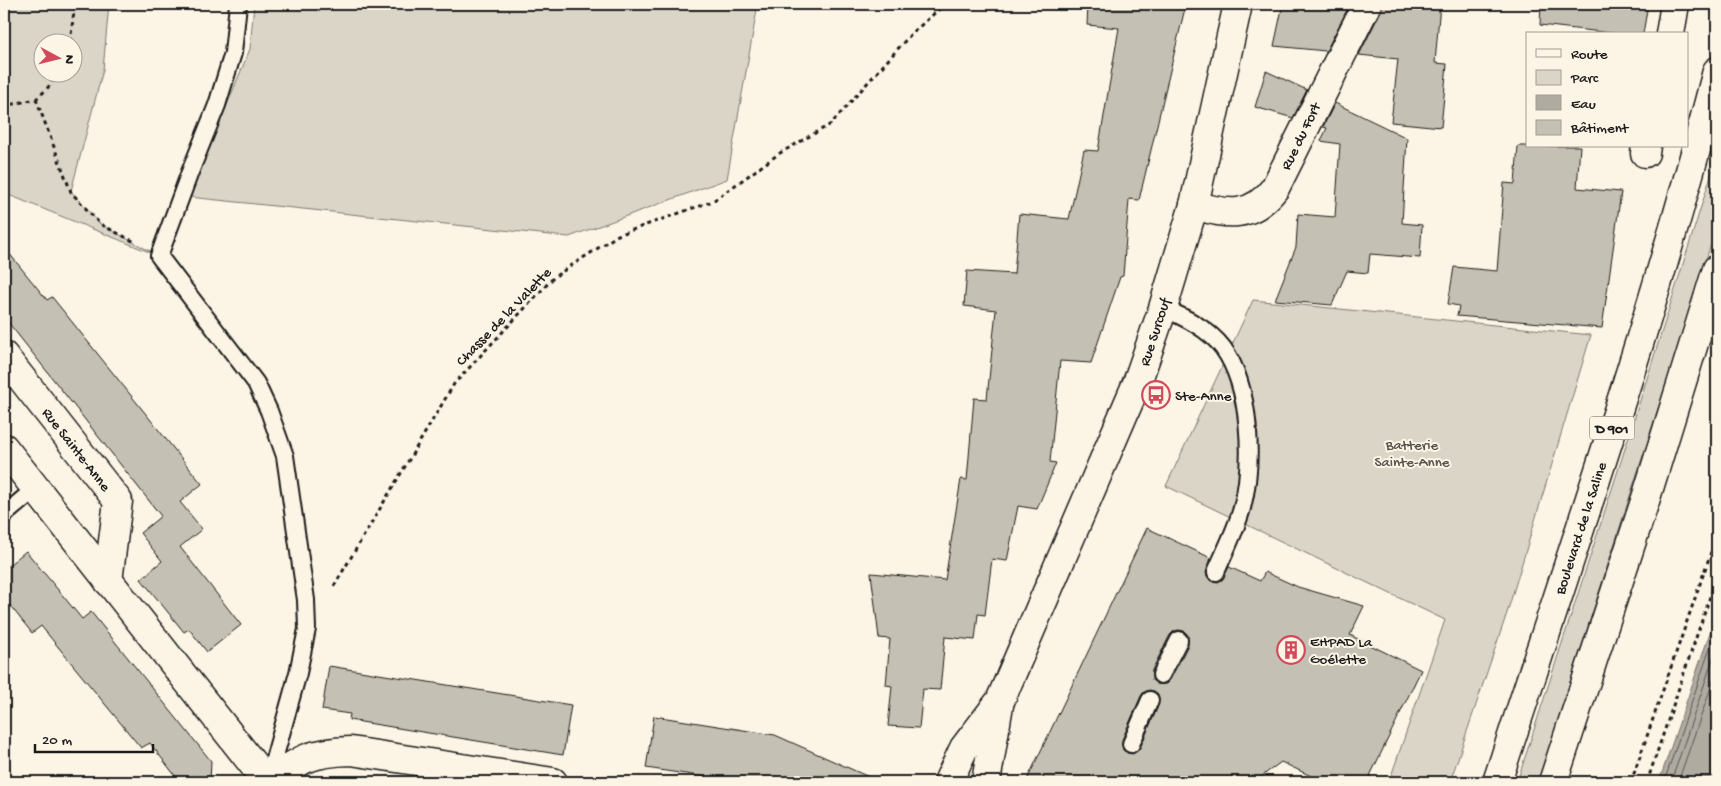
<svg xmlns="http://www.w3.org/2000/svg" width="1721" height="786" font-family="'Gochi Hand',sans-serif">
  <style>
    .green { fill: #dbd5c8; stroke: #7c7872; fill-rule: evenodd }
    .water { fill: #b0aba1; stroke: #75726c }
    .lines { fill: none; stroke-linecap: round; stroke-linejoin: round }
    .shore { stroke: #575551; stroke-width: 1 }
    .building { fill: #c4c0b3; stroke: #1c1c1c; fill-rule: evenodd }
    .service-casing { stroke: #1c1c1c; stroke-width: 20 }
    .minor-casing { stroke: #1c1c1c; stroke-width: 31 }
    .secondary-casing { stroke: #1c1c1c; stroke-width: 31 }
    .primary-casing { stroke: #1c1c1c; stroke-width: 31 }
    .path { stroke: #1c1c1c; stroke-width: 3; stroke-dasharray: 4 4; stroke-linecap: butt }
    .service { stroke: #fcf5e5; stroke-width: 16 }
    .minor { stroke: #fcf5e5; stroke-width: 28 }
    .secondary { stroke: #fcf5e5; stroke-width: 28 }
    .primary { stroke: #fcf5e5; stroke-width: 28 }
    .labels { text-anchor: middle; stroke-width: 4; stroke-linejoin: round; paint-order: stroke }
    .shield { fill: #fcf5e5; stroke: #5f5d58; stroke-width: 1 }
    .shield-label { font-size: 14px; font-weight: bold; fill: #1c1c1c }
    .street-label { font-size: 15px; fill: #1c1c1c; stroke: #fcf5e5 }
    .poi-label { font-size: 15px; fill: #1c1c1c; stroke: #fcf5e5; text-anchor: start }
    .park-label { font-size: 15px; fill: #555450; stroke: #fcf5e5 }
  </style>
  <rect width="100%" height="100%" fill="#fcf5e5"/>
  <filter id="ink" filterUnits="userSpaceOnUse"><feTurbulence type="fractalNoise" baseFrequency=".02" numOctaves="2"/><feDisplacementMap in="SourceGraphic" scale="10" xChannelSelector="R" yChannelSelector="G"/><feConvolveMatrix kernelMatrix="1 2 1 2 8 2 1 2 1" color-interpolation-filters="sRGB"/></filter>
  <g filter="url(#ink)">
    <!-- green -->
    <g class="green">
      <path d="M4 4H109L103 70 71 191 100 224 159 256 4 193ZM42 42H72V72H42Z"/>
      <path d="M254 4H758L727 179 569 237 189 197 250 49Z"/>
      <path d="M1717 156V225L1538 782H1517L1622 458Z"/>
      <path d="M1253 300 1591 335 1507 613 1450 782H1389L1445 620 1166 486Z"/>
    </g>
    <!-- water -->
    <path class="water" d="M1717 612V782H1659Z"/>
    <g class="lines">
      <!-- shore -->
      <g class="shore">
        <path d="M1664 782 1717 628"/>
        <path d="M1671 782 1717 647"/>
        <path d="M1678 782 1717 670"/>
      </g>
    </g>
    <!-- building -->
    <g class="building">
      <path d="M1088 4H1186L1139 200 1129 199 1123 276 1120 277 1091 363 1060 361 1050 462 1056 463 1037 509 1018 506 1007 561 992 559 985 615 978 614 975 640 945 637 940 690 923 689 919 728 888 726 892 686 886 685 890 639 879 638 871 573 945 580 961 479 967 480 974 398 987 399 996 310 964 306 967 271 1014 274 1019 214 1069 219 1084 150 1098 151 1119 28 1087 25Z"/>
      <path d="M1283 4H1350L1326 51 1274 46Z"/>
      <path d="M1383 4H1440L1435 63 1447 64 1441 127 1391 122 1398 59 1359 55 1381 11Z"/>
      <path d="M1541 4H1648L1643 34H1620L1540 25Z"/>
      <path d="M1266 71 1307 90 1293 118 1255 107Z"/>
      <path d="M1335 103 1407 138 1402 223 1422 225 1420 258 1370 254 1368 273 1347 271 1332 305 1275 300 1296 247 1298 214 1335 217 1340 144 1321 141 1327 128 1323 127Z"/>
      <path d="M1518 146H1580L1577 188 1621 192 1602 328 1457 316 1459 306 1448 304 1454 267 1497 271 1504 183 1515 184Z"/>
      <path d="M4 247 47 300 52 297 202 484 180 502 202 529 180 547 241 625 207 652 189 629 184 632 141 579 162 561 140 533 161 516 4 317Z"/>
      <path d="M1147 528 1211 558 1206 573 1208 578 1212 581 1218 582 1222 580 1229 567 1260 581 1265 572 1298 587 1364 606 1350 635 1421 670 1367 782H1324L1281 762 1254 782H1026ZM1179 630 1184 631 1188 635V645L1170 680 1166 684H1157L1152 680V670L1170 635 1174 631ZM1149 690 1154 691 1158 694 1159 704 1140 748 1133 754 1128 753 1123 750 1122 740 1141 696 1144 692Z"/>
      <path d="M26 551 82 619 91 612 211 761 210 782H180L150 743 141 748 41 626 32 633 4 598V569Z"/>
      <path d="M329 666 571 705 563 755 349 720 350 714 322 710Z"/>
      <path d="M654 716 775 735 880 782H739L646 768Z"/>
    </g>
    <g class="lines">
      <defs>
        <g id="service">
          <path d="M238 4 233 53 217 105 190 172 159 256 256 383 269 411 285 456 306 600 307 629 298 673 268 781"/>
          <path d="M1163 308C1184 317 1209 329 1223 348 1251 387 1254 462 1242 508 1236 530 1225 551 1216 572"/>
          <path d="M4 515 36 488"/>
          <path d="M1161 675 1179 640"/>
          <path d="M1131 744 1150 700"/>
        </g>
        <g id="minor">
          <path d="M1670 34 1675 4"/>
          <path d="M1645 153 1646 146"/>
          <path d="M1194 205C1228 215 1251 219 1275 188L1367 4"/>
          <path d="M4 356 118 501 108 581"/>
          <path d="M4 448 267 782"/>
          <path d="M268 782C300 759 311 752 351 751L553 782"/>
        </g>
        <g id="secondary">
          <path d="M948 782 964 748 1000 701 1137 383 1163 308 1194 205 1238 4"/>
          <path d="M986 782 999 705"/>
        </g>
        <g id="primary">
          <path d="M1497 782C1574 546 1655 311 1717 71"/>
          <path d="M1553 782 1646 498 1717 269"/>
        </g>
      </defs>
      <!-- service casing -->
      <use href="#service" class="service-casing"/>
      <!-- minor casing -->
      <use href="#minor" class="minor-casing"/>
      <!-- secondary casing -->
      <use href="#secondary" class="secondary-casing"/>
      <!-- primary casing -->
      <use href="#primary" class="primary-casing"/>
      <!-- path -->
      <g class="path">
        <path d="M70 42 75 4"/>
        <path d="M36 99 71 192 100 224 135 242"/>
        <path d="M4 106 36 99 46 90 59 72"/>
        <path d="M334 586 454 384 554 277 618 235 713 201 780 153 831 124 911 34 945 4"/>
        <path d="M1631 782 1717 535"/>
        <path d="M1647 782 1717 576"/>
      </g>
      <!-- service -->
      <use href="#service" class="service"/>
      <!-- minor -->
      <use href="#minor" class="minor"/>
      <!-- secondary -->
      <use href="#secondary" class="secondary"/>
      <!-- primary -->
      <use href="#primary" class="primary"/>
    </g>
  </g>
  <!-- icons -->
  <defs>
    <symbol id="bus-ring" viewBox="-11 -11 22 22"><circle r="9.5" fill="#fcf5e5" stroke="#d1495b" stroke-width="1.5"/><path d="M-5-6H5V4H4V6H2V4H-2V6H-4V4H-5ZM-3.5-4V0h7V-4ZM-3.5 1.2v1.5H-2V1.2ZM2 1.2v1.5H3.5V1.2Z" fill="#d1495b"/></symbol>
    <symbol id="building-ring" viewBox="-11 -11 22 22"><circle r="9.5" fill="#fcf5e5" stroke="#d1495b" stroke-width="1.5"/><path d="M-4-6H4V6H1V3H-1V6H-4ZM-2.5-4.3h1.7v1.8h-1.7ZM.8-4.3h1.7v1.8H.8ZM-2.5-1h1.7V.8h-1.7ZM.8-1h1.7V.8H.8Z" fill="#d1495b"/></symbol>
  </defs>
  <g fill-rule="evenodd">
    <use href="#bus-ring" x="1140" y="379" width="32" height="32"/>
    <use href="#building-ring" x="1275" y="634" width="32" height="32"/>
  </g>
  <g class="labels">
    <!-- shield labels -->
    <rect class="shield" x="1589.5" y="416.5" width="45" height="23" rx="4"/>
    <g class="shield-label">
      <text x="1612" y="433">D 901</text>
    </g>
    <!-- street labels -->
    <g class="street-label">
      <text transform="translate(1300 136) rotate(-64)" y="5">Rue du Fort</text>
      <text transform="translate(503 316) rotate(-46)" y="5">Chasse de la Valette</text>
      <text transform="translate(1154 332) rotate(-72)" y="5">Rue Surcouf</text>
      <text transform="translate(77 449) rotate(52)" y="5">Rue Sainte-Anne</text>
      <text transform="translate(1580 528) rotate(-72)" y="5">Boulevard de la Saline</text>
    </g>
    <!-- poi labels -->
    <g class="poi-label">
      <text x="1175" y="400">Ste-Anne</text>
      <text x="1310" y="646">EHPAD La<tspan x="1310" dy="17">Goélette</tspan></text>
    </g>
    <!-- park labels -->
    <g class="park-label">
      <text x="1412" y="449">Batterie<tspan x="1412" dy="17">Sainte-Anne</tspan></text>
    </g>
  </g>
  <!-- margin -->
  <rect width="1721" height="786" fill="none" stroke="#fcf5e5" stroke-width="20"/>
  <rect x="10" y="10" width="1701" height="766" fill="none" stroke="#1c1c1c" stroke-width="2" filter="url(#ink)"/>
  <!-- legend -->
  <rect x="1526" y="32" width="162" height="115" fill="#fcf5e5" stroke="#a29e95"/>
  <rect x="1536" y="49" width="25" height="8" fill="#fcf5e5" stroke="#a29e95"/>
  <text x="1571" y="58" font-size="15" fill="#1c1c1c">Route</text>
  <rect x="1536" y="70" width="25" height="15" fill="#dbd5c8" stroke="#a29e95"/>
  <text x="1571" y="82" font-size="15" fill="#1c1c1c">Parc</text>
  <rect x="1536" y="95" width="25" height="15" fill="#b0aba1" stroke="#a29e95"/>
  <text x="1571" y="108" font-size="15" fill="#1c1c1c">Eau</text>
  <rect x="1536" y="120" width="25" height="15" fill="#c4c0b3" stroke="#a29e95"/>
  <text x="1571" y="132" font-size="15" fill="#1c1c1c">Bâtiment</text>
  <!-- north arrow -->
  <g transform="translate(58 58) rotate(97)"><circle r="24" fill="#fcf5e5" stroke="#a29e95"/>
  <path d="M0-4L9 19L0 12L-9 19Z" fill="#d1495b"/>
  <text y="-8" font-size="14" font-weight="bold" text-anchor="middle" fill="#1c1c1c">N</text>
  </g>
  <!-- scale -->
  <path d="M35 744v8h118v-8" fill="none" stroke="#1c1c1c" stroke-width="2.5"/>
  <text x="42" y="744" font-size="15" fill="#1c1c1c" stroke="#fcf5e5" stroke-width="4" paint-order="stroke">20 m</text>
</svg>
